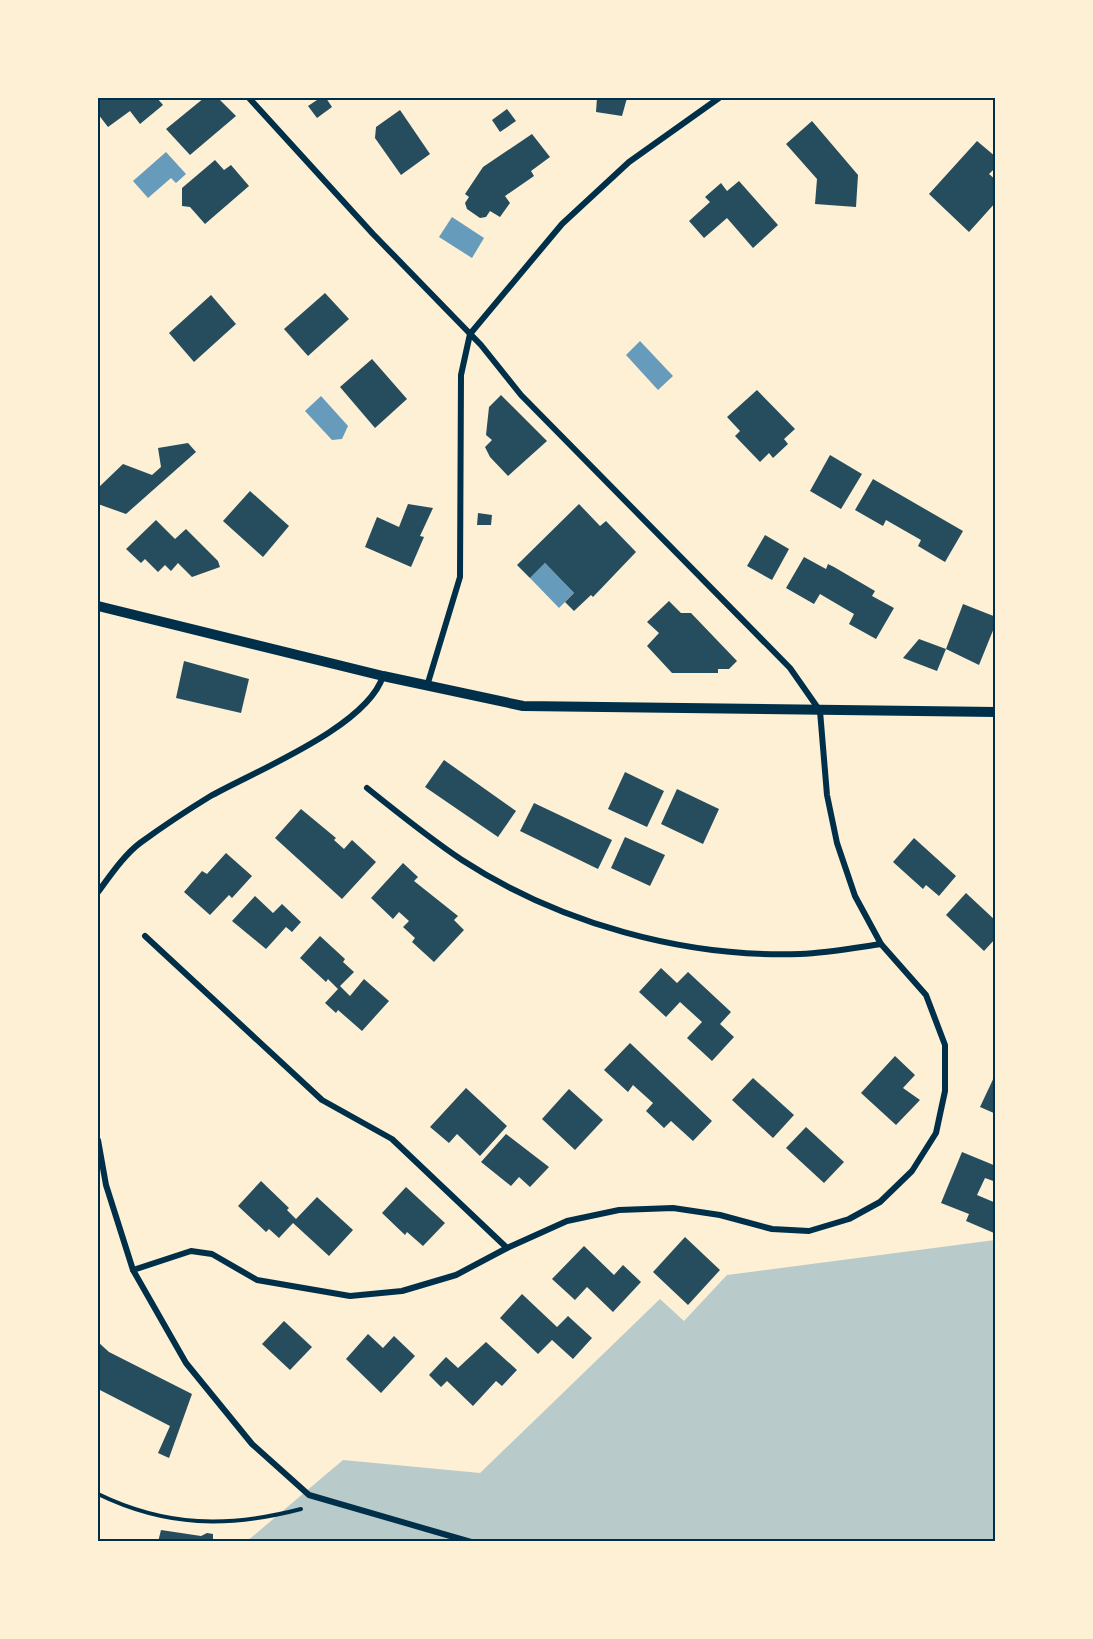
<svg xmlns="http://www.w3.org/2000/svg" width="1093" height="1639" font-family="'Open Sans',sans-serif">
  <style>
    .green { fill: #b9caca }
    .water { fill: #669bbc }
    .building { fill: #264d5e }
    .lines { fill: none; stroke-linecap: round; stroke-linejoin: round }
    .path { stroke: #003049; stroke-width: 4 }
    .minor { stroke: #003049; stroke-width: 6 }
    .tertiary { stroke: #003049; stroke-width: 10 }
    .neatline { fill: none; stroke: #003049; stroke-width: 2 }
  </style>
  <rect width="100%" height="100%" fill="#fdf0d5"/>
  <!-- green -->
  <path class="green" d="M995 1240V1541L246 1542 343 1460 480 1473 660 1299 684 1321 727 1275Z"/>
  <!-- water -->
  <g class="water">
    <path d="M166 152 186 174 176 183 171 178 148 198 133 181Z"/>
    <path d="M452 217 484 238 472 258 439 237Z"/>
    <path d="M640 341 673 376 658 390 626 355Z"/>
    <path d="M321 396 348 426 342 439 332 440 305 411Z"/>
    <path d="M545 563 574 593 559 608 530 578Z"/>
  </g>
  <!-- building -->
  <g class="building">
    <path d="M98 98H121L123 100 126 98H157L163 105 140 124 130 111 108 127 98 114Z"/>
    <path d="M204 98H218L236 116 190 155 166 129Z"/>
    <path d="M320 98H326L332 107 317 118 308 106Z"/>
    <path d="M597 98H627L622 116 596 112Z"/>
    <path d="M507 109 516 121 500 132 492 120Z"/>
    <path d="M400 110 430 154 401 175 375 138 376 127Z"/>
    <path d="M812 121 858 175 856 207 815 204 817 179 786 144Z"/>
    <path d="M532 134 550 157 531 171 534 176 505 196 510 203 500 217 490 211 486 217 480 218 467 209 465 203 469 197 465 194 483 167Z"/>
    <path d="M977 141 996 157V167L989 174 996 180V202L969 232 929 194Z"/>
    <path d="M215 160 224 170 231 165 249 186 205 224 190 207 182 206V188Z"/>
    <path d="M739 181 778 225 753 248 727 218 704 238 689 221 710 202 705 197 721 183 727 191Z"/>
    <path d="M325 293 349 319 308 356 284 329Z"/>
    <path d="M211 295 236 324 194 362 169 333Z"/>
    <path d="M372 359 407 399 375 428 340 387Z"/>
    <path d="M757 390 795 429 784 439 788 444 773 458 769 453 760 462 735 436 740 431 727 417Z"/>
    <path d="M501 395 547 441 508 476 490 457 485 447 492 440 486 435 489 407Z"/>
    <path d="M188 443 196 452 126 514 98 504V488L123 464 152 475 161 467 158 448Z"/>
    <path d="M830 455 862 474 841 509 810 491Z"/>
    <path d="M873 479 963 531 945 562 918 546 921 540 886 520 883 526 855 510Z"/>
    <path d="M250 491 289 526 263 557 223 521Z"/>
    <path d="M408 504 433 508 420 536 424 537 411 567 365 547 377 517 399 527Z"/>
    <path d="M579 504 600 526 606 521 636 552 593 597 591 595 574 611 565 602 574 593 545 563 530 578 517 565Z"/>
    <path d="M478 513 492 515 491 525H477Z"/>
    <path d="M156 520 175 539 186 529 218 561 220 567 192 577 178 563 171 571 165 565 158 572 145 559 141 563 126 549Z"/>
    <path d="M765 535 789 549 772 580 747 566Z"/>
    <path d="M804 557 826 569 828 564 834 567 875 591 872 596 894 608 876 639 849 624 854 614 820 594 814 604 786 588Z"/>
    <path d="M669 601 681 613H691L737 661 729 669H718V673H672L647 646 659 633 647 622Z"/>
    <path d="M963 604 996 617V623L979 665 946 649Z"/>
    <path d="M919 639 946 649 937 671 903 658Z"/>
    <path d="M184 661 249 679 241 713 176 698Z"/>
    <path d="M444 760 516 811 498 837 425 787Z"/>
    <path d="M625 772 664 791 647 827 608 809Z"/>
    <path d="M677 789 719 809 703 844 661 824Z"/>
    <path d="M534 803 612 840 598 869 520 831Z"/>
    <path d="M301 809 336 838 334 840 344 849 352 840 376 862 342 899 275 838Z"/>
    <path d="M625 837 665 855 650 886 611 868Z"/>
    <path d="M914 838 956 876 939 896 926 885 923 889 893 862Z"/>
    <path d="M226 853 252 876 232 898 229 895 210 915 184 892 202 871 207 874Z"/>
    <path d="M403 863 418 877 414 881 458 916 454 920 464 930 434 962 412 942 415 938 403 927 409 921 399 912 393 919 371 898Z"/>
    <path d="M966 893 996 921V938L984 951 946 915Z"/>
    <path d="M255 896 273 913 282 904 301 922 292 932 286 927 266 949 232 921Z"/>
    <path d="M320 936 345 959 343 962 354 972 340 986 350 996 364 979 389 1001 362 1031 338 1010 336 1013 325 1003 338 989 328 979 326 982 300 958Z"/>
    <path d="M661 968 677 983 688 972 731 1012 720 1024 734 1037 712 1061 687 1038 702 1022 680 1002 666 1017 639 992Z"/>
    <path d="M630 1043 712 1121 693 1141 671 1121 664 1128 646 1111 653 1103 633 1085 628 1092 604 1070Z"/>
    <path d="M895 1056 915 1075 903 1088 920 1100 896 1125 861 1093Z"/>
    <path d="M996 1073V1114L980 1107Z"/>
    <path d="M753 1078 794 1115 773 1138 732 1100Z"/>
    <path d="M466 1088 507 1126 480 1156 457 1134 449 1143 430 1127Z"/>
    <path d="M569 1089 603 1120 575 1150 542 1119Z"/>
    <path d="M806 1127 844 1162 824 1183 786 1148Z"/>
    <path d="M506 1134 549 1167 530 1187 519 1177 511 1186 481 1162Z"/>
    <path d="M962 1152 996 1166V1182L985 1178 977 1195 996 1203 994 1233 966 1221 969 1214 941 1203Z"/>
    <path d="M261 1181 289 1208 287 1210 296 1219 317 1197 353 1230 329 1256 293 1223 279 1238 269 1229 266 1232 238 1206Z"/>
    <path d="M406 1187 445 1223 423 1246 407 1232 405 1235 382 1213Z"/>
    <path d="M685 1237 720 1270 688 1305 653 1272Z"/>
    <path d="M584 1246 614 1275 623 1265 641 1282 613 1312 587 1287 575 1300 552 1279Z"/>
    <path d="M522 1294 557 1327 568 1316 592 1338 573 1359 552 1340 538 1354 500 1318Z"/>
    <path d="M284 1321 312 1347 290 1370 262 1344Z"/>
    <path d="M368 1334 383 1348 394 1336 415 1356 381 1393 346 1359Z"/>
    <path d="M98 1342 109 1352 192 1394 169 1458 158 1453 170 1426 98 1389Z"/>
    <path d="M486 1342 517 1370 502 1386 496 1381 473 1406 447 1381 441 1387 429 1375 446 1357 458 1368Z"/>
    <path d="M161 1530 201 1536 207 1533 213 1534V1542H158Z"/>
  </g>
  <g class="lines">
    <!-- path -->
    <path class="path" d="M98 1494C166 1527 228 1528 301 1509"/>
    <!-- minor -->
    <g class="minor">
      <path d="M427 686 460 577 461 375 470 334 562 224 629 162 719 98"/>
      <path d="M367 788C398 813 429 838 462 860 559 923 684 958 800 954 827 953 854 948 881 944"/>
      <path d="M98 892C110 876 124 855 140 843 162 827 186 811 209 797 255 771 367 727 383 676"/>
      <path d="M145 936 322 1100 392 1139 507 1248"/>
      <path d="M98 1140 106 1185 133 1270 186 1363 252 1444 309 1495 471 1542"/>
      <path d="M133 1270 191 1251 212 1254 257 1280 350 1296 402 1291 456 1275 507 1248 567 1221 619 1210 673 1208 720 1215 772 1229 809 1231 849 1219 880 1202 912 1171 936 1133 945 1091V1045L926 995 881 944 855 896 837 843 827 795 820 711 790 668 521 395 481 345 373 234 249 98"/>
    </g>
    <!-- tertiary -->
    <path class="tertiary" d="M98 606 383 676 523 706 996 712"/>
  </g>
  <!-- border -->
  <rect width="1093" height="1639" fill="none" stroke="#fdf0d5" stroke-width="198"/>
  <rect x="99" y="99" width="895" height="1441" class="neatline"/>
</svg>
